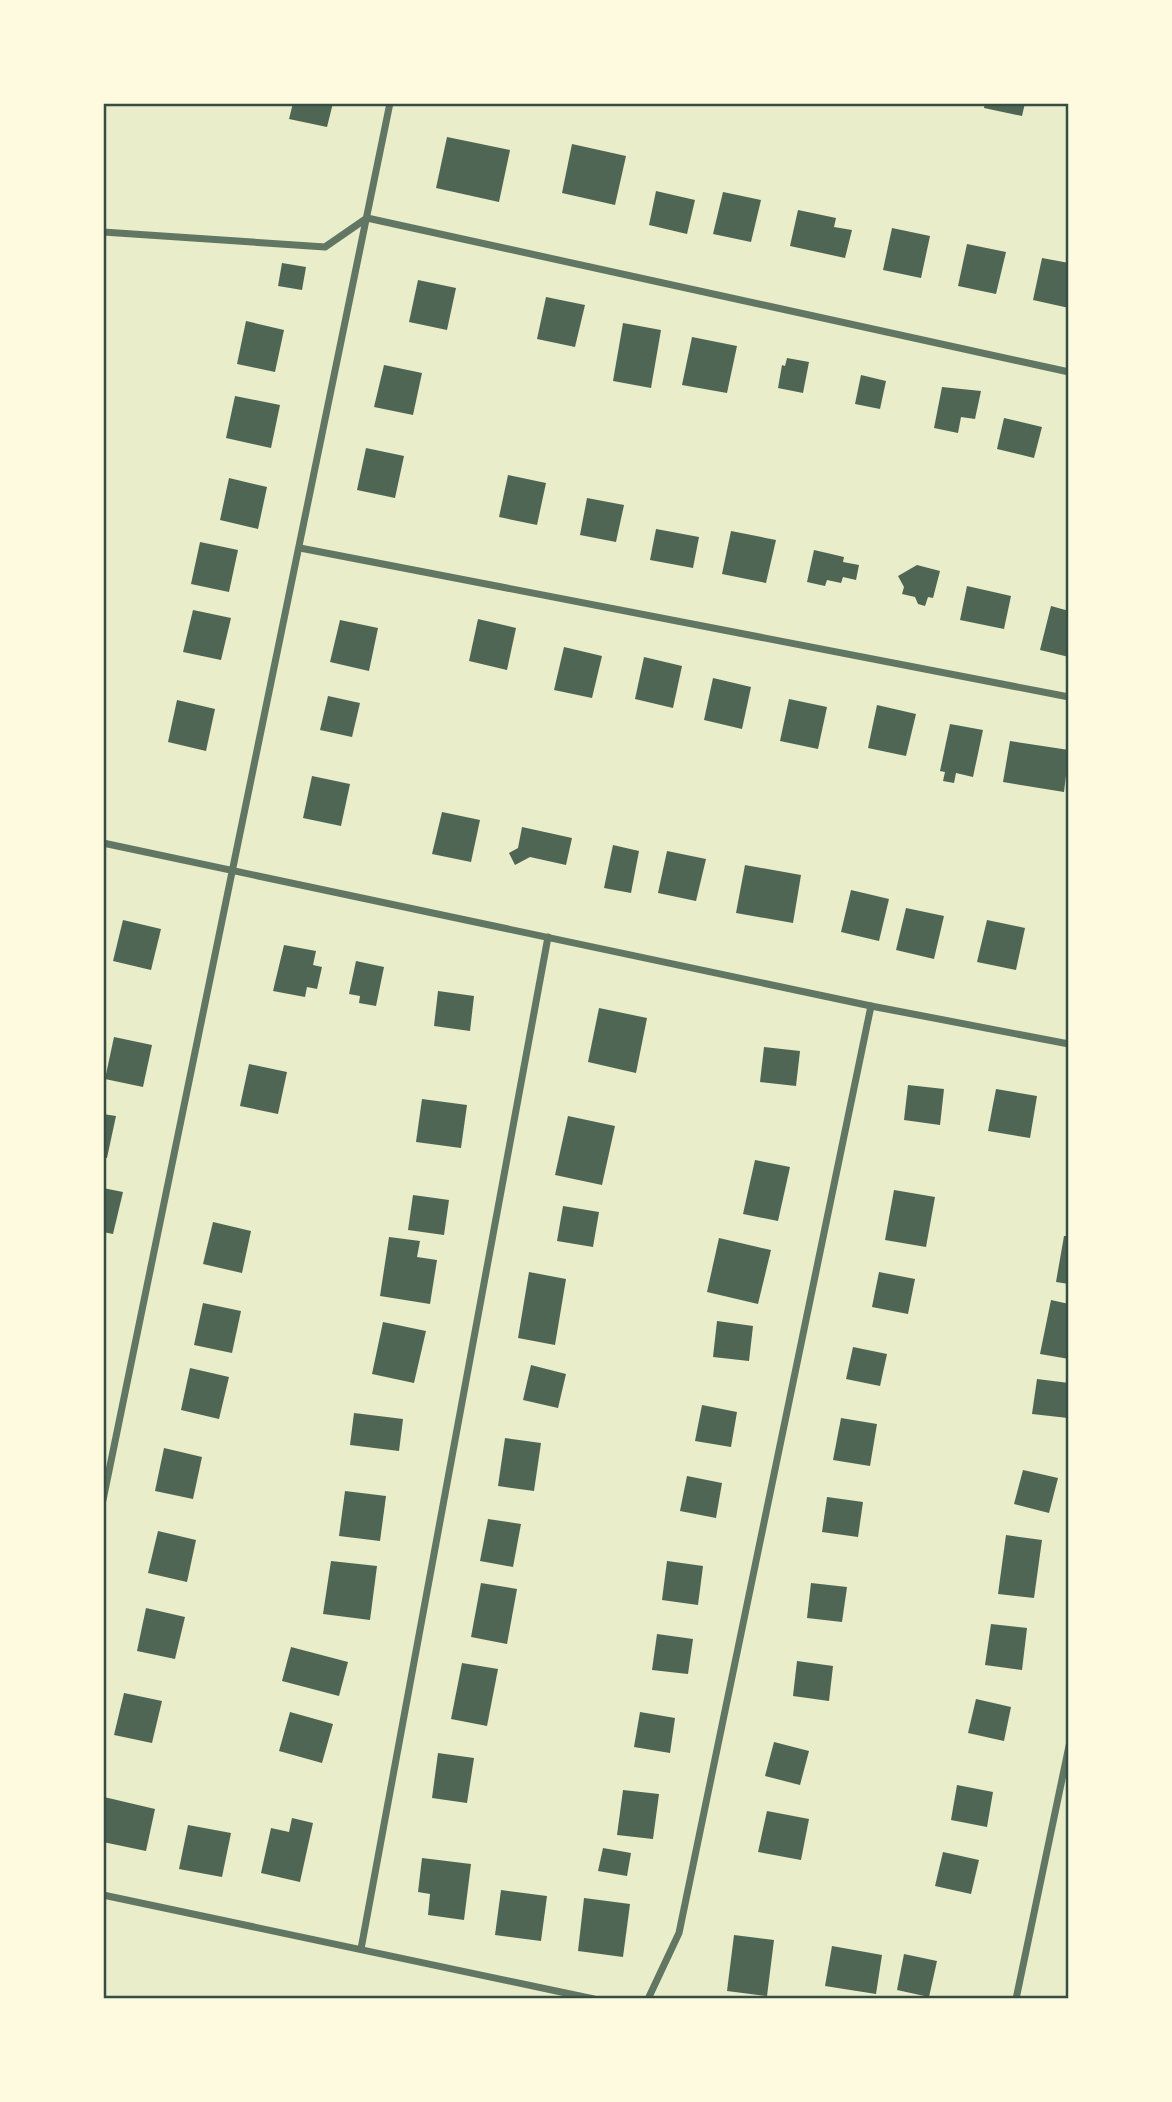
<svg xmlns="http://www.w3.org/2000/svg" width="1172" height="2102" font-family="'Noto Sans',sans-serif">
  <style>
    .building { fill: #4f6655 }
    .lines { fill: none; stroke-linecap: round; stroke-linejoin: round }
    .minor { stroke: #617663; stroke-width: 7 }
    .neatline { fill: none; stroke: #344e41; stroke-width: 2.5 }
  </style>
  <rect width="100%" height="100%" fill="#e9edc9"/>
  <!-- building -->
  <g class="building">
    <path d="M293 103H333L327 127 289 119Z"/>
    <path d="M985 103H1025L1022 116 984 108Z"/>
    <path d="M447 137 510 150 499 202 436 188Z"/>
    <path d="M572 144 626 156 615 205 562 193Z"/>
    <path d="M656 191 695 200 687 234 649 225Z"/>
    <path d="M723 192 761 200 751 242 713 234Z"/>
    <path d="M798 210 836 218 834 227 852 230 845 258 790 246Z"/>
    <path d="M892 228 930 236 921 278 883 270Z"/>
    <path d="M967 244 1006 252 996 294 958 286Z"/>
    <path d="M1042 258 1069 263V308L1033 300Z"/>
    <path d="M282 263 306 267 302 290 278 286Z"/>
    <path d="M418 280 456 288 447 330 409 322Z"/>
    <path d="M546 297 585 305 575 347 537 339Z"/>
    <path d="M246 321 284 330 275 372 237 364Z"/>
    <path d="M623 323 661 330 651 388 613 381Z"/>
    <path d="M692 337 737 346 727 393 682 385Z"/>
    <path d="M787 358 809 362 803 393 778 388 782 365 785 366Z"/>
    <path d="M384 365 422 373 413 415 374 407Z"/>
    <path d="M861 375 886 381 880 409 855 404Z"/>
    <path d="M942 387 981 391 975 419 961 417 958 433 934 428Z"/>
    <path d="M235 396 280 405 271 448 226 438Z"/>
    <path d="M1004 418 1042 427 1034 458 997 449Z"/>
    <path d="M366 448 404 456 395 498 357 490Z"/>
    <path d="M508 475 546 483 537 525 499 517Z"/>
    <path d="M229 478 267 487 258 529 220 520Z"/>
    <path d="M587 498 624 505 616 542 580 535Z"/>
    <path d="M656 529 699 537 693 568 650 560Z"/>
    <path d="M731 531 776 540 766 583 722 574Z"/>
    <path d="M200 542 238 550 229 592 191 584Z"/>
    <path d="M814 550 844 557 843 562 859 565 856 580 843 577 841 583 827 580 825 586 807 582Z"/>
    <path d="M917 565 940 571 933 598 928 597 925 606 918 604 915 597 902 594 904 587 898 576Z"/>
    <path d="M967 586 1011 596 1004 629 960 620Z"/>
    <path d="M1051 606 1069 611V657L1040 650Z"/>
    <path d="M193 610 231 618 221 660 183 652Z"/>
    <path d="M478 619 516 628 507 670 469 661Z"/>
    <path d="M340 620 378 628 369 671 330 662Z"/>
    <path d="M564 647 602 656 592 698 554 690Z"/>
    <path d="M644 657 682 666 673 708 635 699Z"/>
    <path d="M713 678 751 687 742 729 704 720Z"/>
    <path d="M328 696 360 703 352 737 320 730Z"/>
    <path d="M789 699 827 707 818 749 780 741Z"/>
    <path d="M177 700 215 709 206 751 168 742Z"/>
    <path d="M877 705 916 714 906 756 868 748Z"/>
    <path d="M950 724 983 730 973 777 956 773 954 783 943 781 945 772 940 771Z"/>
    <path d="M1010 741 1069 750 1064 792 1003 782Z"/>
    <path d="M312 776 350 784 341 826 303 818Z"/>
    <path d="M442 812 480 820 471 862 432 854Z"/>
    <path d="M522 827 572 838 566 865 530 857 515 865 509 853 518 848Z"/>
    <path d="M613 845 639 851 631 893 604 888Z"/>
    <path d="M667 851 706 859 696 901 658 893Z"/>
    <path d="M745 865 801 875 793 923 736 913Z"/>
    <path d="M851 890 889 899 879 941 841 932Z"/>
    <path d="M906 908 944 916 934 959 896 950Z"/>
    <path d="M123 920 161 929 151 970 113 961Z"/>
    <path d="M987 920 1025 928 1016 970 977 962Z"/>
    <path d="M284 945 316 951 313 965 322 967 317 989 307 987 305 997 273 991Z"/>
    <path d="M356 961 384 967 376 1006 359 1003 360 996 349 994Z"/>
    <path d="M438 991 474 996 470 1031 434 1026Z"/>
    <path d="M599 1008 647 1018 636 1073 588 1062Z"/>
    <path d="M114 1037 152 1045 143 1087 105 1079Z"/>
    <path d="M764 1047 800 1051 796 1086 760 1082Z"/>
    <path d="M249 1064 287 1072 278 1114 240 1106Z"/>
    <path d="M908 1085 944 1089 940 1125 904 1120Z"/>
    <path d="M996 1089 1037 1096 1030 1138 988 1131Z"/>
    <path d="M422 1099 467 1105 461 1148 416 1142Z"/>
    <path d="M103 1114 116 1116 107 1158H103Z"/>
    <path d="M568 1116 615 1126 602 1185 555 1175Z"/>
    <path d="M755 1160 790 1167 778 1221 743 1214Z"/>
    <path d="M103 1188 123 1192 113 1234 103 1232Z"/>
    <path d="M894 1190 935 1197 926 1247 885 1240Z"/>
    <path d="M413 1195 449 1200 444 1235 408 1230Z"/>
    <path d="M563 1206 599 1212 593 1247 557 1241Z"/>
    <path d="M213 1222 251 1231 242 1273 203 1264Z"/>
    <path d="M1064 1236H1069V1284L1056 1282Z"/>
    <path d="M389 1237 420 1241 417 1257 437 1260 430 1304 380 1296Z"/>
    <path d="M719 1238 771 1250 758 1304 707 1292Z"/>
    <path d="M529 1272 566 1279 555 1345 518 1338Z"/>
    <path d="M879 1272 915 1279 908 1314 872 1307Z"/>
    <path d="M1051 1300 1069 1304V1359L1040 1354Z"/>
    <path d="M203 1303 241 1311 232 1353 194 1345Z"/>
    <path d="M717 1321 753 1326 749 1361 713 1357Z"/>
    <path d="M383 1322 426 1331 414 1383 372 1374Z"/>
    <path d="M853 1347 887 1354 880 1386 846 1379Z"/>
    <path d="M531 1365 566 1374 558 1408 523 1400Z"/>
    <path d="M190 1368 229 1377 219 1419 181 1410Z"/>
    <path d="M1037 1379 1069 1383 1068 1418 1032 1414Z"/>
    <path d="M702 1405 737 1412 731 1447 695 1441Z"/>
    <path d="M354 1413 403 1419 399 1451 350 1445Z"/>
    <path d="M841 1418 877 1424 870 1466 833 1460Z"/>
    <path d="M505 1438 541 1443 534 1491 498 1486Z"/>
    <path d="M164 1448 202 1457 193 1499 155 1491Z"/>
    <path d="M1023 1470 1058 1478 1049 1513 1014 1504Z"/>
    <path d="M687 1476 722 1483 716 1518 680 1511Z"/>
    <path d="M345 1491 386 1496 380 1541 339 1536Z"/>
    <path d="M827 1497 863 1502 858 1537 822 1532Z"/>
    <path d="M488 1519 521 1524 513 1567 480 1561Z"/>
    <path d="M158 1531 196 1540 187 1582 148 1573Z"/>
    <path d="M1006 1535 1042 1540 1034 1598 998 1594Z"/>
    <path d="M331 1561 377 1566 370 1620 323 1614Z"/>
    <path d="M667 1561 703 1566 698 1605 662 1600Z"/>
    <path d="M481 1583 517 1589 507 1644 471 1637Z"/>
    <path d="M811 1583 847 1587 842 1622 807 1618Z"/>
    <path d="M146 1608 185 1617 175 1659 137 1651Z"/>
    <path d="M991 1624 1027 1628 1022 1670 985 1665Z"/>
    <path d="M657 1634 693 1639 688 1674 652 1670Z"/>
    <path d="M291 1647 348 1662 339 1696 282 1681Z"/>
    <path d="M797 1661 833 1666 829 1701 793 1696Z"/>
    <path d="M462 1663 498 1669 487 1726 451 1719Z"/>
    <path d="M124 1693 162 1701 152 1743 114 1735Z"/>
    <path d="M976 1699 1011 1707 1004 1741 968 1733Z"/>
    <path d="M290 1712 333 1724 322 1763 279 1751Z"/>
    <path d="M640 1712 675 1718 670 1753 634 1747Z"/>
    <path d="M774 1742 809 1751 800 1785 765 1776Z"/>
    <path d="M438 1753 474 1758 467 1803 432 1798Z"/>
    <path d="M957 1785 993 1792 987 1827 951 1820Z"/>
    <path d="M623 1790 659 1794 653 1839 617 1835Z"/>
    <path d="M104 1797 155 1809 146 1851 103 1842Z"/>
    <path d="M767 1811 809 1819 801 1860 758 1852Z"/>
    <path d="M292 1818 313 1823 300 1882 261 1873 271 1828 289 1832Z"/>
    <path d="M188 1825 231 1833 222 1877 179 1869Z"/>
    <path d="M603 1848 631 1853 627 1876 598 1871Z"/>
    <path d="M943 1852 979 1860 971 1894 935 1886Z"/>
    <path d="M422 1858 471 1864 464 1920 428 1915 430 1894 418 1892Z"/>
    <path d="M501 1890 547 1896 541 1941 495 1935Z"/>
    <path d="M584 1898 630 1904 623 1957 578 1951Z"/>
    <path d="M734 1935 774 1940 767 1996 727 1991Z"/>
    <path d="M832 1946 882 1955 876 1994 825 1986Z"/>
    <path d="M904 1954 937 1961 929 1997 897 1990Z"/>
  </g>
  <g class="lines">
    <!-- minor -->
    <g class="minor">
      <path d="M103 232 325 247 367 218 1069 372"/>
      <path d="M300 548 1069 697"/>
      <path d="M103 843 871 1006 1069 1044"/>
      <path d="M103 1500 390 103"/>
      <path d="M103 1895 594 1999"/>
      <path d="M361 1949 548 937"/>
      <path d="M648 1999 679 1933 871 1006"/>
      <path d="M1016 1999 1069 1746"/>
    </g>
  </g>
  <!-- border -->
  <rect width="1172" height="2102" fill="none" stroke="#fefae0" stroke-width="210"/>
  <rect x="105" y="105" width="962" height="1892" class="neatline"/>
</svg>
